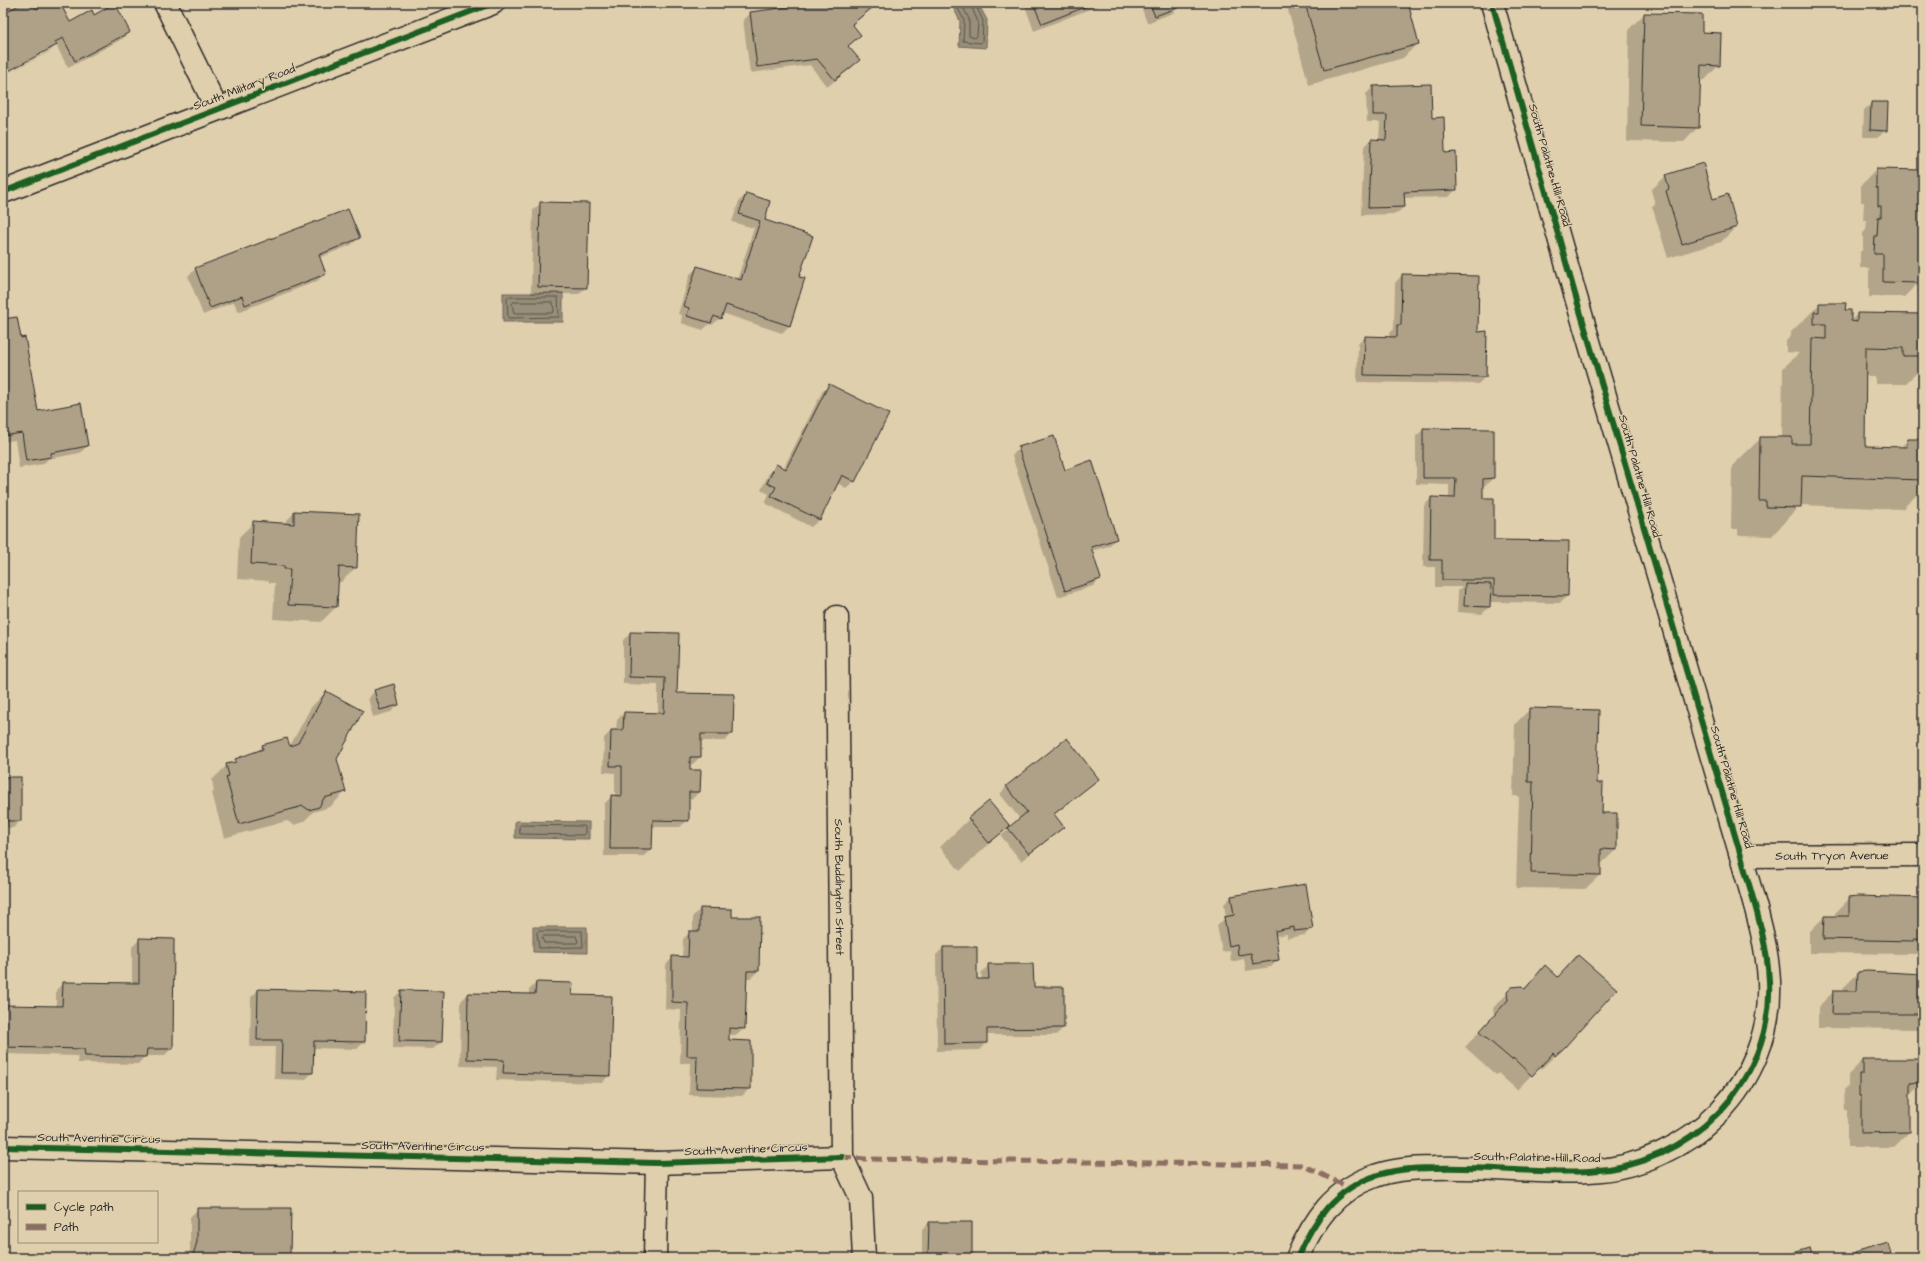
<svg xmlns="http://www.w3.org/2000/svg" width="1926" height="1261" font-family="'Architects Daughter',sans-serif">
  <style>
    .water { fill: #988e79; stroke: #6c665a }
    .shadow { fill: #0003 }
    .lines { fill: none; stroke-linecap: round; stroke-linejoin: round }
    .shore { stroke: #57534a; stroke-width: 1 }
    .building { fill: #aea188; stroke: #2b2b2b }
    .minor-casing { stroke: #2b2b2b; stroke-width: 25 }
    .tertiary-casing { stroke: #2b2b2b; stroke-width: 25 }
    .minor { stroke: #e0cfac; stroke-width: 22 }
    .tertiary { stroke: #e0cfac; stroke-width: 22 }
    .quiet { stroke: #8d6e63; stroke-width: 5; stroke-dasharray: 10 5; stroke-linecap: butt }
    .cycleway-casing { stroke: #e0cfac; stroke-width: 8 }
    .cycleway { stroke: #1b5e20; stroke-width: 6 }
    .labels { text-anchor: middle; stroke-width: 3; stroke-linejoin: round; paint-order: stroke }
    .street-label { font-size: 12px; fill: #2b2b2b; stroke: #e0cfac }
  </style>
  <rect width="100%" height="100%" fill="#e0cfac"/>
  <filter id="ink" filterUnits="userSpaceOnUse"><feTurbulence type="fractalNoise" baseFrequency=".025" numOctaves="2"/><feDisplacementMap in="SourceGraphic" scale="8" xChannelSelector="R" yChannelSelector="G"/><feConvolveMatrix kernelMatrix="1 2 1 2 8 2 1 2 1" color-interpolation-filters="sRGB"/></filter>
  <g filter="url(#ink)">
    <!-- water -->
    <g class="water">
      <path d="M951 3H978L987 20 986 48 959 46 960 21Z"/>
      <rect x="503" y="293" width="60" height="29"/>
      <path d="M515 821 589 822V839L515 838Z"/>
      <path d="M533 927H587V953L533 952Z"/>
    </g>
    <!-- shadow -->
    <g class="shadow">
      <path d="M24 3H31L36 11 50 3H59L70 23 93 16 129 32 122 39 68 68 56 45 49 52 3 76 49 51V49L3 73V15Z"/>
      <path d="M822 3H879L852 25 847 46 858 60 851 68 827 87 810 65 750 73 743 20 751 13Z"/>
      <path d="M1024 3H1105L1034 31Z"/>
      <path d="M1131 3H1179L1180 6 1173 13 1147 23 1141 6 1133 9Z"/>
      <path d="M1286 3H1407L1418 43 1403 58 1309 85Z"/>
      <path d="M1644 14 1701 15V33L1719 65 1705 80H1700L1698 127 1684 142 1627 141 1629 29Z"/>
      <path d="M1373 87 1431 119 1456 189 1449 197 1403 198 1404 207 1396 214 1361 215 1364 147 1371 140H1379L1380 122H1367L1366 94Z"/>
      <path d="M1872 103 1886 130 1878 137H1863L1864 110Z"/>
      <path d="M1876 170 1923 171V283L1920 286H1915L1904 297H1869V268H1860V252L1863 249V233L1866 230 1867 220H1863L1864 202H1861V185Z"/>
      <path d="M1666 176 1713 200 1736 227 1721 242 1668 258 1652 206 1655 204 1651 190Z"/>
      <path d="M747 194 798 278 804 279 789 326 782 333 722 313 720 318 712 325 709 324 703 330 681 323 682 315 678 314 690 274 698 267 737 280 754 228 732 222 739 201Z"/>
      <path d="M541 203 586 287 579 294H531L533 210Z"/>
      <path d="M359 238 351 245 319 258 325 274 317 281 238 312 234 302 203 315 188 276 196 269Z"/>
      <path d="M1402 275 1477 333 1485 377 1478 384 1357 382 1358 344 1365 337 1390 338V333L1394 329 1395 283Z"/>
      <path d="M1820 304 1844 311 1850 322 1857 314 1923 315V367L1905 384H1875V376H1865L1864 447 1900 448 1908 440H1923V489L1902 509 1800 505 1772 536 1738 535V529H1731L1732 466 1761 438H1782L1783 368 1799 353 1786 352V341L1791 336V332Z"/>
      <path d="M3 320 37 412 87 446 80 453 48 459 43 464 19 468 15 440 3 442Z"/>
      <path d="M829 385 854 481 846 488 837 483 819 520 811 527 765 503 769 494 761 490 769 473 777 466 783 469 822 392Z"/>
      <path d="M1424 429 1493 478 1486 485H1482V499L1493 541 1568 542 1567 596 1560 603 1489 602V607L1482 614 1457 612 1458 591 1462 587H1435V567H1423L1424 506 1431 498 1449 499V485L1416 484V436Z"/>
      <path d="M1019 448 1064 471 1116 538 1109 546 1091 551 1100 579 1093 586 1058 597 1012 456Z"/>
      <path d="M295 512 356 567 341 582H337L336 607 321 622 273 619 275 583H269V581L237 579 239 537 254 522 283 524Z"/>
      <path d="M631 633 678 634 676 694 733 695 732 734 725 741H700V757L693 764H689V771L699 792 692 799H688V820L680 827H652L651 849 644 856H604V804L612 796H615V773L603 772 604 738 611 731H616L617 720 624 713 658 714V685L623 684V640Z"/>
      <path d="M375 691 398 705 391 712 373 717 368 698Z"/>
      <path d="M326 692 336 758 345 792 330 807 313 812 303 822 294 825 287 821 224 838 212 793 214 791 212 780 227 765 257 752 263 746 289 748 311 707Z"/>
      <path d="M1530 709 1596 784 1601 814 1616 850 1601 864 1600 875 1585 889 1516 888 1519 796H1513L1515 724Z"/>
      <path d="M3 778 20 821 13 828H3Z"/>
      <path d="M1098 779 1054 815 1063 827 1021 861 1001 836 1020 819 1000 794 1007 786Z"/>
      <path d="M969 819 1008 826 960 871 940 847Z"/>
      <path d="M1231 897 1312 928 1305 935 1287 938V934L1275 936 1278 960 1271 967 1246 971 1244 959 1231 962 1230 951 1222 952 1217 925 1226 918 1224 904Z"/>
      <path d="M1850 898 1923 899V954L1809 953V932L1824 917H1835V913Z"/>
      <path d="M700 909 731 917 758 971 751 978H746L744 1028 737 1035H728V1041L750 1088 742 1096 689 1095 690 1063H680L681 1010 665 1009 666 965 673 957H682L683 939 690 932H693V916Z"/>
      <path d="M140 939 172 1048 164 1056H145L138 1064 78 1063 77 1056 3 1054V1006L56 1007V990L63 983 132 984V947Z"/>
      <path d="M943 948 976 980H982L981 973 989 965 1033 988 1063 1028 1056 1035H986V1043L979 1050 937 1051 936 955Z"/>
      <path d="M1578 956 1564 1047 1540 1070 1538 1068 1517 1090 1498 1073 1496 1075 1465 1047 1494 1016 1493 1008 1513 988 1524 989 1545 967 1557 978Z"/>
      <path d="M1858 973 1923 975V1029L1818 1028V1007L1833 992H1843V988Z"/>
      <path d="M536 983 571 996 609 1075 602 1083 496 1080 497 1067 460 1066 461 1001 468 994 529 995V990Z"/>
      <path d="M258 990 365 993 364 1042 357 1049 313 1048 312 1073 305 1080 274 1079 275 1047H250L251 997Z"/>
      <path d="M401 991 441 1042 433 1049 393 1048 394 998Z"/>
      <path d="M1863 1060 1923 1082 1909 1096V1132L1894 1147H1847V1110H1845L1844 1090 1848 1086V1075Z"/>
      <path d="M198 1209 289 1254 285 1258H188L190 1250V1217Z"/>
      <path d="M929 1223H971V1258H922V1230Z"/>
      <path d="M1855 1252 1891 1258H1850Z"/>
      <path d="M1794 1254 1812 1258H1790Z"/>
    </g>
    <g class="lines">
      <!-- shore -->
      <g class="shore">
        <path d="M955 3 964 20 963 41 980 43 982 42 983 21 975 3"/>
        <path d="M961 3 969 19V36L975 38 977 36 978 22 970 3"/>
        <path d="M509 297H558L559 317 508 318 507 299Z"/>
        <path d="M514 302H553L554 311 552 313H514L512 304Z"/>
        <path d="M521 825 584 826 585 827V833L583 835 520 834 519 827Z"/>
        <path d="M539 931H582L583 947 539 948 537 933Z"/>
        <path d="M544 936H576L578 942 576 943H544L542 938Z"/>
      </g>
    </g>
    <!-- building -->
    <g class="building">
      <path d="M22 3H33L36 9 48 3H60L70 22 92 10 94 15 115 3 130 32 75 61 63 38 55 42 57 45 5 73 3 69V14Z"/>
      <path d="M820 3H878L852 24 861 35 848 46 860 60 835 80 817 59 757 67 750 12Z"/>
      <path d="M1033 3H1095L1042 24Z"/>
      <path d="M1149 3H1180L1182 6 1155 16Z"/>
      <path d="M1305 3H1408L1419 44 1324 70Z"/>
      <path d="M1644 13 1702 14V32L1721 33 1720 66 1701 65 1699 128 1641 126Z"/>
      <path d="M1431 84 1432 118 1444 117 1445 153 1456 152 1457 190 1404 192 1405 207 1368 208 1371 139 1386 140 1387 115H1373V86Z"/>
      <path d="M1871 102H1888L1887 131 1870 130Z"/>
      <path d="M1703 163 1713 199 1728 194 1737 227 1682 244 1666 191 1669 189 1665 175Z"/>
      <path d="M1876 169 1923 170V271H1920L1919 283 1883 282V254H1874L1875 236H1877L1878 217H1881V206H1878V188H1876Z"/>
      <path d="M746 193 770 201 765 220 813 236 799 277 805 278 790 326 726 305 721 319 714 316 711 323 687 316 689 308 684 306 697 266 741 280 760 221 739 214Z"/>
      <path d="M540 202 589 203 587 288 538 287Z"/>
      <path d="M348 209 360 238 319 255 326 274 245 305 242 296 210 308 195 268Z"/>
      <path d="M1402 274 1479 276 1478 332 1487 331 1486 377 1364 375 1365 336 1397 337V325H1401Z"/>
      <path d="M1819 303H1846L1845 310H1851V321L1857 322V313L1923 314V356H1903V348L1866 347 1865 446 1907 447 1908 439H1923V480L1802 476 1801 508 1766 507V501H1759L1760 437H1792V444H1810L1812 338 1826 339V324H1814V312H1819Z"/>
      <path d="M17 317 21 338 25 337 38 411 81 403 88 446 51 453V457L26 461 22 433 3 436V319Z"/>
      <path d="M829 384 889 414 855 482 842 475 820 520 771 496 776 487 767 483 776 464 786 469Z"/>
      <path d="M1423 428 1494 429V478L1483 479V498H1494V540L1569 541 1568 596 1494 595V580H1442V560H1430L1431 497 1455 498 1456 478H1423Z"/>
      <path d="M1054 436 1065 470 1092 460 1117 539 1091 547 1101 579 1065 591 1018 447Z"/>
      <path d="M294 511 359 514 357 568 339 567 337 607 288 605 290 569H284V566L251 564 253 521 294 524Z"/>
      <path d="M1465 583 1491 584 1490 607 1464 606Z"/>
      <path d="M630 632 679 633 677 693 734 694 733 734H701V757H690V770H701L700 792H689V821L653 820 652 849H610L611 795 622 796V766H610L611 730H623L624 712 664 713 665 678 629 677Z"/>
      <path d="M394 684 399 705 380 710 374 690Z"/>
      <path d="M326 691 363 711 337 759 346 792 324 798 319 807 309 810 303 806 239 824 226 777 229 776 226 764 236 762 235 759 263 749 262 745 287 738 290 746 298 743Z"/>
      <path d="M1529 708 1599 710 1597 783H1603L1602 813H1617V850L1601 849V875L1531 873 1533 782H1528Z"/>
      <path d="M1067 738 1099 779 1054 814 1064 827 1029 854 1008 828 1027 812 1006 786Z"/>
      <rect x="3" y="777" width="18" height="44"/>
      <path d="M989 801 1010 826 989 843 968 818Z"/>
      <path d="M1306 884 1313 929 1294 931V927L1275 931 1279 960 1253 964 1251 953 1238 955 1237 944 1229 946 1224 917 1234 915 1231 896Z"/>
      <path d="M1858 896 1923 898V940L1914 939V941L1823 939 1824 916H1849V897Z"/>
      <path d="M700 908 732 909V917H760L759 971H747L745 1029 729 1028V1040L751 1041V1089L696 1088 697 1056H687L688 1003 672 1002V956L688 957 689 931H700Z"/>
      <path d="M139 938 174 939 173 1049H147L146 1057 85 1056 84 1049 3 1047V1005L62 1006 63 982 139 983Z"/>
      <path d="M943 947H977V979H989L988 964H1033L1034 987H1064V1028L987 1029V1043L944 1044Z"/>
      <path d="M1578 955 1617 989 1564 1048 1555 1056 1553 1053 1532 1076 1513 1058 1512 1060 1479 1032 1508 1000 1507 992 1512 987 1522 986 1525 989 1545 965 1558 977Z"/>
      <path d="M1867 971 1923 974V1014H1832L1833 991H1857L1858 972Z"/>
      <path d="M536 982 573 983 572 995 612 996 610 1076 503 1073 504 1060 467 1059 468 993 535 994Z"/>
      <path d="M258 989 366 992 365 1042 314 1041 313 1073H281L282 1040H257Z"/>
      <path d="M401 990 444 991 442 1042 399 1041Z"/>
      <path d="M1863 1059H1923V1082L1910 1083V1132L1861 1133V1096H1859V1074H1863Z"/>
      <path d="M197 1208H291L290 1254H234L233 1258H192L197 1242Z"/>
      <path d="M929 1222H972V1258H928Z"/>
      <path d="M1887 1242 1892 1258H1857L1855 1252Z"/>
      <path d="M1810 1248 1813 1258H1794L1793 1253Z"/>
    </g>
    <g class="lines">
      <defs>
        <g id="minor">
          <path d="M165 3 217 109"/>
          <path id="s1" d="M837 617 842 1157 861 1198 864 1258"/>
          <path id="s2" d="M1741 856 1923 855"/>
          <path d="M3 1147 657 1163 842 1157"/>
          <path d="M655 1258 657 1163"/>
        </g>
        <g id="tertiary">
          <path d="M3 192 493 3"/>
          <path d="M1297 1258C1314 1220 1334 1190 1375 1176 1394 1169 1415 1168 1434 1168 1486 1166 1538 1174 1589 1171 1689 1166 1774 1084 1769 981 1767 938 1752 897 1741 856L1575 294 1492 3"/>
        </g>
      </defs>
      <!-- minor casing -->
      <use href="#minor" class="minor-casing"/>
      <!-- tertiary casing -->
      <use href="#tertiary" class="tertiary-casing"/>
      <!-- minor -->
      <use href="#minor" class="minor"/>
      <!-- tertiary -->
      <use href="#tertiary" class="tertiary"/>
      <!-- quiet -->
      <path class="quiet" d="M842 1157 866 1159 1302 1165 1350 1188"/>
      <defs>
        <g id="cycleway">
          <path d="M3 192 493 3"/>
          <path d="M3 1147 657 1163 842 1157"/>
          <path d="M1297 1258C1314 1220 1334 1190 1375 1176 1394 1169 1415 1168 1434 1168 1486 1166 1538 1174 1589 1171 1689 1166 1774 1084 1769 981 1767 938 1752 897 1741 856L1575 294 1492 3"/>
        </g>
      </defs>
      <!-- cycleway casing -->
      <use href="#cycleway" class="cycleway-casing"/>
      <!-- cycleway -->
      <use href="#cycleway" class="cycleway"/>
    </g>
  </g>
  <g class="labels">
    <!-- street labels -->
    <g class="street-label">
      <text transform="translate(244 87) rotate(-21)" y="4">South Military Road</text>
      <text transform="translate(1550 165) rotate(74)" y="4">South Palatine Hill Road</text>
      <text transform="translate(1640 476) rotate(74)" y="4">South Palatine Hill Road</text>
      <text transform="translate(1732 787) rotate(74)" y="4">South Palatine Hill Road</text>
      <text dy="4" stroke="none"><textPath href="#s2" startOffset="91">South Tryon Avenue</textPath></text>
      <text dy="4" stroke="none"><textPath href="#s1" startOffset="270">South Buddington Street</textPath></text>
      <text transform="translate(99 1138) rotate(1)" y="4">South Aventine Circus</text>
      <text transform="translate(423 1146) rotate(1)" y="4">South Aventine Circus</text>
      <text transform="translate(746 1149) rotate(-2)" y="4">South Aventine Circus</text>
      <text transform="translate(1537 1157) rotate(1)" y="4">South Palatine Hill Road</text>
    </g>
  </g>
  <!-- margin -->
  <rect width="1926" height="1261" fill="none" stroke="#e0cfac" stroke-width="16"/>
  <rect x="8" y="8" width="1910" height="1245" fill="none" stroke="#2b2b2b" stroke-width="1.5" filter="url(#ink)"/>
  <!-- legend -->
  <rect x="18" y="1191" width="140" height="52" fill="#e0cfac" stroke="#988d78"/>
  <rect x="26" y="1204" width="20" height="6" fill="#1b5e20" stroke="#988d78"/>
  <text x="54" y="1211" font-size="12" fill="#2b2b2b">Cycle path</text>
  <rect x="26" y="1224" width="20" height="6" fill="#8d6e63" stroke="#988d78"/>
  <text x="54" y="1231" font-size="12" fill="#2b2b2b">Path</text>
</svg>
